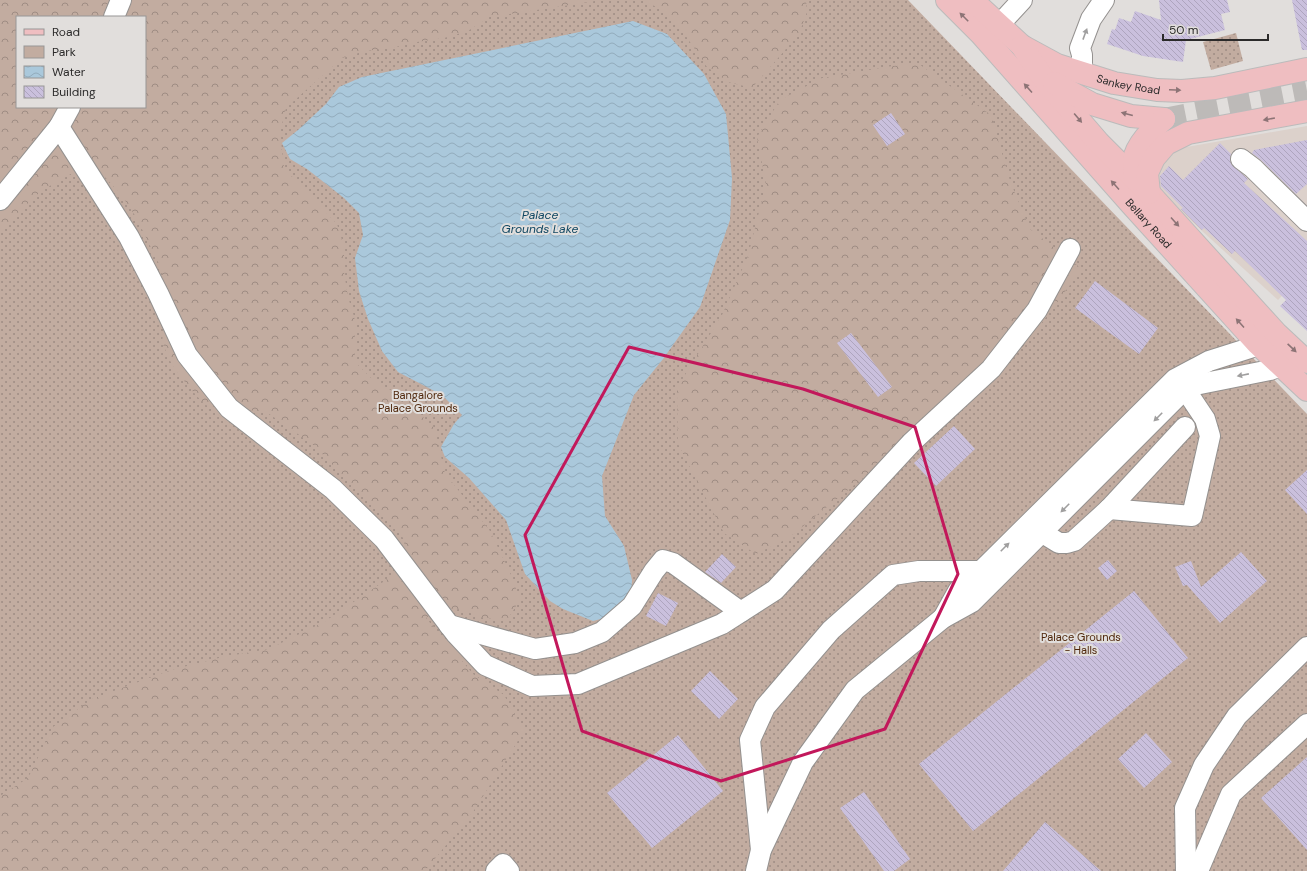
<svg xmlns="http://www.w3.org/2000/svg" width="1307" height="871" font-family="'DM Sans',sans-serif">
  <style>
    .built { fill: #dcd1cb }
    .green { fill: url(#green-dots); fill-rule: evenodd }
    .forest { fill: url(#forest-crowns); fill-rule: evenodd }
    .water { fill: url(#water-waves) }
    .building { fill: url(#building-back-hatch) }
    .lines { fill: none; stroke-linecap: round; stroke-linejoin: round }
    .major-tunnel { stroke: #bdbab8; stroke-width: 22; stroke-dasharray: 22 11; stroke-linecap: butt }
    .minor-casing { stroke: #94918f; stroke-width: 22 }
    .major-casing { stroke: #bbb; stroke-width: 24 }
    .minor { stroke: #fff; stroke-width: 20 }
    .major { stroke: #efbec1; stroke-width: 22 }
    .oneway { fill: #8d7476 }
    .oneway2 { fill: #a09f9f }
    .marked { fill: none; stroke: #c2185b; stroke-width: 3; stroke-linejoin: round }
    .labels { text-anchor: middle; stroke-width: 4; stroke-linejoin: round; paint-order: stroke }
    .street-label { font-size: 11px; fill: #2b2a2a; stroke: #e1dedc }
    .park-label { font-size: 11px; fill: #4f270b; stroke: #e1dedc }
    .water-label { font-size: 12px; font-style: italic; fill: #104762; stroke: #e1dedc }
  </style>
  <defs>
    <pattern id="green-dots" width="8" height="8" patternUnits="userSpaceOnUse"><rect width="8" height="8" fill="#c2aca0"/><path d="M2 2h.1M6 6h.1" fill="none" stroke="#9e8c83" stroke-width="1.8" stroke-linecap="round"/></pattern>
    <pattern id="forest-crowns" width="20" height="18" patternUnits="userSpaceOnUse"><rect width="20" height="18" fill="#c2aca0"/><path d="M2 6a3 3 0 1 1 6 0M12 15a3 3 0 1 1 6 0" fill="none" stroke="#9e8c83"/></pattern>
    <pattern id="water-waves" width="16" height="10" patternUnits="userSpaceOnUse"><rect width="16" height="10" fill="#aac8db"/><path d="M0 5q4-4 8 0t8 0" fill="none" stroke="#92acbc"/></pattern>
    <pattern id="building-back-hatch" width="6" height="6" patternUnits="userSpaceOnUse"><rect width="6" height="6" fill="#cac0dd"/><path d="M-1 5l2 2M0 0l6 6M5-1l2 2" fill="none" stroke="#aea5be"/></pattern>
  </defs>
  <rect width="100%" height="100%" fill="#e1dedc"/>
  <!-- built -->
  <path class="built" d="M1307 126V270L1278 300 1169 201 1150 178 1175 149Z"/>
  <!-- green -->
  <g class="green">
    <path d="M0 0H908L1307 414V871H0ZM17 17H145V107H17Z"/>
    <path d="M1236 33 1243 61 1211 70 1203 42Z"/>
  </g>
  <!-- forest -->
  <g class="forest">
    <path d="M0 0H599L590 2 489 17 468 31 444 38 417 42 391 48 365 51 342 58 286 108 280 132 284 168 337 224 344 247V272L348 297 355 320V362L373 380 396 393 416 410 434 428 445 473 490 531 512 577 520 600 507 620 483 618 460 609 435 611 426 618 473 674 504 695 524 731 473 812 425 871H0V796L28 778 53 727 92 699 171 670 223 657 269 649 324 622 386 580 405 564 404 539 370 500 350 484 315 446 265 411 241 410 205 405 188 386 172 365 162 342 168 291 160 266 136 217 122 196 105 177 83 167 41 191 0 230ZM17 17H145V107H17Z"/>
    <path d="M643 0H806L807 12 799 34 752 88 728 82 707 67 679 26 660 9Z"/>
    <path d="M916 62 991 115 1010 181 1030 229 1082 269 1029 340 1009 361 934 408 863 478 787 539 756 554 724 533 678 444 677 388 722 315 748 256 766 184 757 137 780 100 822 78Z"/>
  </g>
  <!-- water -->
  <path class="water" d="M633 21 667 34 704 74 726 114 732 178 730 220 700 307 663 359 634 395 602 476 605 516 624 546 632 580 631 596 612 616 593 621 563 609 550 601 525 574 506 520 469 478 445 457 441 447 454 424 462 415 442 395 398 372 382 351 368 319 359 291 355 258 363 235 359 213 344 198 307 169 290 159 282 143 298 130 326 104 339 87 362 77Z"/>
  <!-- building -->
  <g class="building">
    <path d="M1159 0H1227L1230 12 1221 14 1225 30 1186 40 1183 62 1143 56 1107 44 1112 29 1115 30 1119 18 1131 22 1135 11 1161 20Z"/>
    <path d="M1292 0H1307V50H1302Z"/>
    <path d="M891 113 905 134 887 146 873 125Z"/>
    <path d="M1307 140V184L1296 194 1261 160 1252 153 1254 150Z"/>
    <path d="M1220 143 1231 154 1230 158 1231 164 1248 179 1244 183 1307 241V331L1280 306 1286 300 1235 251 1232 254 1204 228 1202 230 1181 209 1183 208 1161 186 1160 176 1169 166 1183 180Z"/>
    <path d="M1095 281 1158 328 1139 354 1075 308Z"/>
    <path d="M851 333 892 387 878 397 837 343Z"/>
    <path d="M954 426 975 449 936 486 914 463Z"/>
    <path d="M1307 470V514L1285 490Z"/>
    <path d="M1241 552 1267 581 1220 623 1187 585 1183 586 1175 567 1191 561 1201 587Z"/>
    <path d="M722 554 736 567 721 583 705 572Z"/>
    <path d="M1108 560 1117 571 1107 580 1098 568Z"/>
    <path d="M1134 591 1188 658 973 831 919 764Z"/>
    <path d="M658 593 678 603 666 626 646 616Z"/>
    <path d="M710 671 738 699 719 719 691 691Z"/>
    <path d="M1146 733 1172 762 1144 788 1118 759Z"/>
    <path d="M678 735 723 791 652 848 607 793Z"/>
    <path d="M1307 757V850L1261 798Z"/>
    <path d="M864 792 910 859 894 871H884L840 808Z"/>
    <path d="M1045 822 1101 871H1003Z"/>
  </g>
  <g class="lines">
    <!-- major-tunnel -->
    <path class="major-tunnel" d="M1164 119 1307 91"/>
    <defs>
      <g id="minor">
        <path d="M114 17 121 0"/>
        <path d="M999 25 1022 0"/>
        <path d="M1082 72V55L1080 48 1091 19 1104 0"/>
        <path d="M59 127 129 237 158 293 187 355 229 408 333 489 384 539 456 634 485 665 532 686 578 684 722 624 775 590 912 442 991 369 1037 310 1070 249"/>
        <path d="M1241 159 1253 168 1307 221"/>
        <path d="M0 200 59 127 70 107"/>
        <path d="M1109 509 1192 516 1210 436 1205 419 1185 389"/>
        <path d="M1031 524 1041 532 1059 543H1067L1074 541 1109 509 1185 427"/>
        <path d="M943 618 958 591 981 571 1175 379 1209 361 1250 348 1258 344"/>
        <path d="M449 625 535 649 575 643 602 632 632 606 654 571 663 560 673 563 741 612"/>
        <path d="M761 850 750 740 765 707 831 630 893 575 919 571H981"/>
        <path d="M496 871 503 864 509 871"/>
        <path d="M756 871 761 850 803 762 855 690 943 618 972 602 1185 389 1190 386 1270 370 1281 366"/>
        <path d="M1186 871 1185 808 1204 765 1237 716 1307 647"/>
        <path d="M1198 871 1231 794 1307 724"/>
      </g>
      <g id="major">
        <path id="s1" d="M947 0 981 34 1132 205 1258 344 1307 390"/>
        <path id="s2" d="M972 0 1022 46 1057 65 1114 83 1157 90 1182 91 1215 88 1307 69"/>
        <path d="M1022 46 1043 78 1099 143 1149 193 1276 333 1307 362"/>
        <path d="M1054 83 1092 104 1131 116 1164 119"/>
        <path d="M1135 179C1135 173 1134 166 1134 160 1136 145 1153 128 1164 119"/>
        <path d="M1149 193 1147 173 1154 158 1166 144 1188 133 1307 111"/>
      </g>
    </defs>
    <!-- minor casing -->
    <use href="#minor" class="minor-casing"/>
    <!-- major casing -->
    <use href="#major" class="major-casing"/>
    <!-- minor -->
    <use href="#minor" class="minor"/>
    <!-- major -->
    <use href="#major" class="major"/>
  </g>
  <!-- one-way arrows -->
  <defs><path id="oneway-solid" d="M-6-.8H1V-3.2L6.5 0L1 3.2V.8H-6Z"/></defs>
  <g class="oneway">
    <use href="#oneway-solid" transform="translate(964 17) rotate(-135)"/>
    <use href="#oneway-solid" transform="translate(1028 88) rotate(-132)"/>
    <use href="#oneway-solid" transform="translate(1175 90) rotate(3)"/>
    <use href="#oneway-solid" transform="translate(1127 114) rotate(-165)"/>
    <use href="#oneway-solid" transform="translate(1078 118) rotate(50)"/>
    <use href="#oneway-solid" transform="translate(1269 119) rotate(170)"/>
    <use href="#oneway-solid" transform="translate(1115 185) rotate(-132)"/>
    <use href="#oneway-solid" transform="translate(1175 222) rotate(48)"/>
    <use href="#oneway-solid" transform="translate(1240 323) rotate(-132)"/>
    <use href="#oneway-solid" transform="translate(1292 348) rotate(43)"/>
  </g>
  <g class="oneway2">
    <use href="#oneway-solid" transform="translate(1085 34) rotate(-70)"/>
    <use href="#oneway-solid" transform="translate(1243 375) rotate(169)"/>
    <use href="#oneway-solid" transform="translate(1158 417) rotate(135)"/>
    <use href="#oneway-solid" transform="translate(1065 508) rotate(135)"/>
    <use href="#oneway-solid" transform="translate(1005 547) rotate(-45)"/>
  </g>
  <!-- marked area -->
  <path class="marked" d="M629 347 803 389 915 427 958 574 885 729 721 781 582 731 525 535Z"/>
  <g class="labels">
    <!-- street labels -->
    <g class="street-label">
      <text dy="4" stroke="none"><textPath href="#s2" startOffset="182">Sankey Road</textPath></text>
      <text dy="4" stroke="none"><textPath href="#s1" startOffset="301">Bellary Road</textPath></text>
    </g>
    <!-- park labels -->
    <g class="park-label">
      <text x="418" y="399">Bangalore<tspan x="418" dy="13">Palace Grounds</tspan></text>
      <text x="1081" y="641">Palace Grounds<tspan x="1081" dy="13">- Halls</tspan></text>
    </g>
    <!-- water labels -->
    <g class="water-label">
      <text x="540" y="219">Palace<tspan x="540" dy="14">Grounds Lake</tspan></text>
    </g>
  </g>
  <!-- legend -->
  <rect x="16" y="16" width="130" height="92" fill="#e1dedc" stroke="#989695"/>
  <rect x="24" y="29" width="20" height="6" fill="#efbec1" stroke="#989695"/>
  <text x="52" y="36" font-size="12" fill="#2b2a2a">Road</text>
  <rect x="24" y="46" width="20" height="12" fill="#c2aca0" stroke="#989695"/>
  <text x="52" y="56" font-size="12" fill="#2b2a2a">Park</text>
  <rect x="24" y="66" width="20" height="12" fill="url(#water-waves)" stroke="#989695"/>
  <text x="52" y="76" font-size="12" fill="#2b2a2a">Water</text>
  <rect x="24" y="86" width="20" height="12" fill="url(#building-back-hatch)" stroke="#989695"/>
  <text x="52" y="96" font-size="12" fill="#2b2a2a">Building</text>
  <!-- scale -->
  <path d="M1163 34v6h105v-6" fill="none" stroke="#2b2a2a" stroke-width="2"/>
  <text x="1169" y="34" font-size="12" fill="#2b2a2a" stroke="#e1dedc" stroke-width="3" paint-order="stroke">50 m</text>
</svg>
